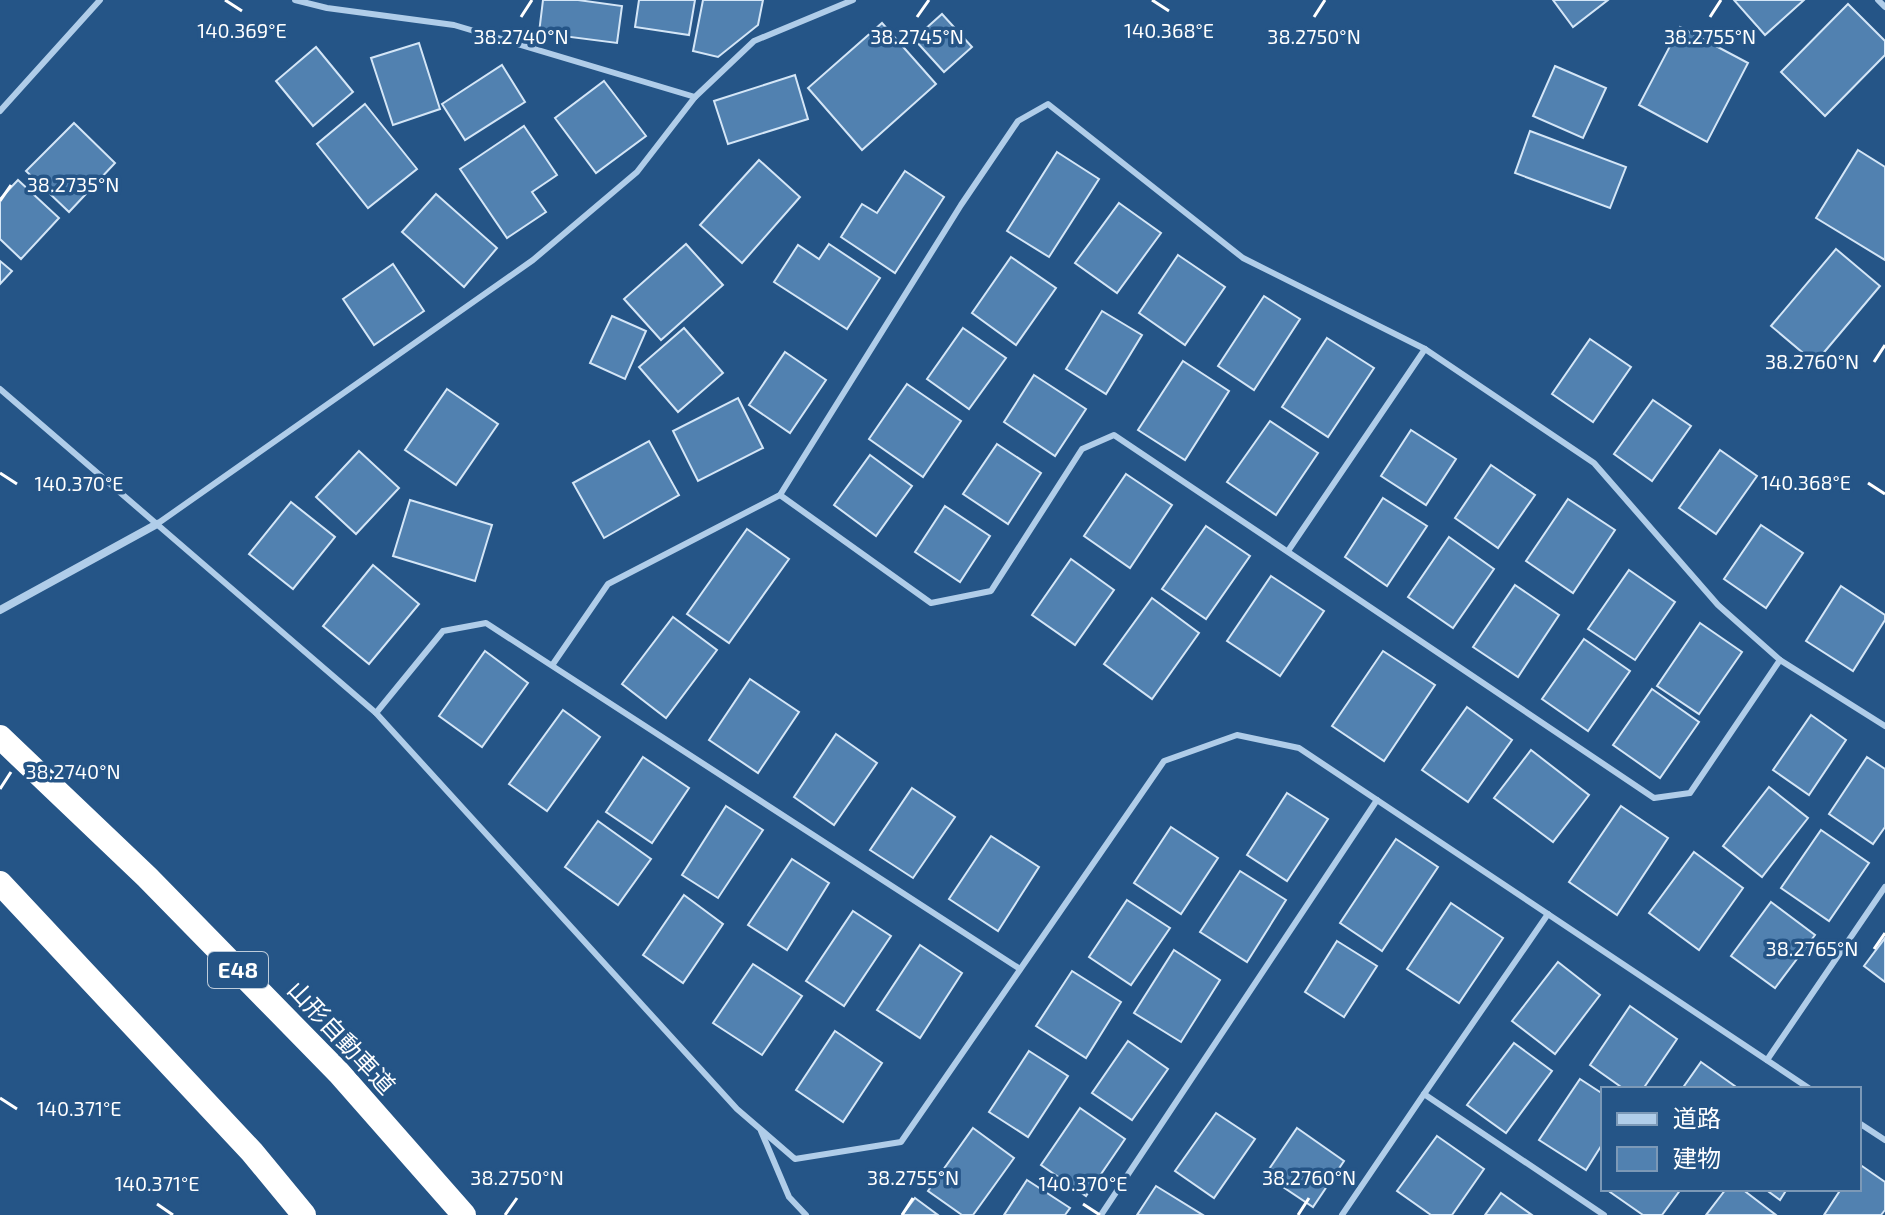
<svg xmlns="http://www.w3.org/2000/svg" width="1885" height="1215" font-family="'Exo 2','Noto Sans JP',sans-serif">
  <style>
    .building { fill: #5181b0; stroke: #d4e6f7; stroke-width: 2 }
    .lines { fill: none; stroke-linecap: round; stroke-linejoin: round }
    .lane { stroke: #b0cde9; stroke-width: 6 }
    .street { stroke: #b0cde9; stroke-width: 8 }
    .highway { stroke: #fff; stroke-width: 24 }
    .ticks { fill: none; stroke: #fff; stroke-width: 3 }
    .labels { text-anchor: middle; stroke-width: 7; stroke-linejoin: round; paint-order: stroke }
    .shield { fill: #255587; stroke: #beccdb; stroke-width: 2 }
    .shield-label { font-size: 22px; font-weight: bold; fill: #fff }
    .street-label { font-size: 24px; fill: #fff; stroke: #255587 }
    .ticks-label { font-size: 20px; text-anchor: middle; fill: #fff; stroke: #255587; stroke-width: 7; stroke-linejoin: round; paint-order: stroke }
  </style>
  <rect width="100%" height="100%" fill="#255587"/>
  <!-- building -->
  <g class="building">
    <path d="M543 0H578L622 6 617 43 539 33Z"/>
    <path d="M639 0H695L689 35 635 27Z"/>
    <path d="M703 0H763L758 25 718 57 693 51Z"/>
    <path d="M1553 0H1608L1573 27Z"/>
    <path d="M1734 0H1804L1765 35Z"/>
    <path d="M1848 4 1885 41V55L1825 116 1781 72Z"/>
    <path d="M942 14 972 47 944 72 914 39Z"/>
    <path d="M882 23 936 84 862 150 808 88Z"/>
    <path d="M1680 27 1748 63 1707 142 1639 105Z"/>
    <path d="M419 43 440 109 393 125 371 58Z"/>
    <path d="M316 47 353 92 313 126 276 81Z"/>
    <path d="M502 65 525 102 465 140 442 104Z"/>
    <path d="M1555 66 1606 88 1583 138 1533 116Z"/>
    <path d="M795 75 808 119 728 144 714 101Z"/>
    <path d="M604 81 646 136 596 173 555 118Z"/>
    <path d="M365 104 417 169 368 208 317 144Z"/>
    <path d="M74 123 115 163 69 212 26 171Z"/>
    <path d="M524 126 557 175 532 192 546 212 507 238 460 169Z"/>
    <path d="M1530 131 1626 167 1610 208 1515 173Z"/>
    <path d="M1858 150 1885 167V260L1816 218Z"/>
    <path d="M1057 152 1099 179 1049 257 1007 231Z"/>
    <path d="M759 160 800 197 742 263 700 225Z"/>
    <path d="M905 171 944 197 895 273 841 237 862 204 877 213Z"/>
    <path d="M18 180 59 218 21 259 0 239V199Z"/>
    <path d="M436 194 497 248 464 287 402 232Z"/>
    <path d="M1119 203 1161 233 1117 293 1075 263Z"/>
    <path d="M686 244 723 285 661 340 624 299Z"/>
    <path d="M829 244 880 278 847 329 774 282 798 245 819 259Z"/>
    <path d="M1836 249 1880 286 1815 363 1771 326Z"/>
    <path d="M1178 255 1225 287 1185 345 1139 313Z"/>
    <path d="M1011 257 1056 288 1016 345 972 313Z"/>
    <path d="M0 261 12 271 0 284Z"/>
    <path d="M393 264 424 311 374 345 343 299Z"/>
    <path d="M1264 296 1300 319 1254 390 1218 366Z"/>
    <path d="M1102 311 1142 335 1106 394 1066 369Z"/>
    <path d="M612 316 646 331 625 379 590 363Z"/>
    <path d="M684 328 723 373 678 412 639 367Z"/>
    <path d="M963 328 1006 358 969 409 927 379Z"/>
    <path d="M1327 338 1374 368 1328 437 1282 407Z"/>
    <path d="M1590 339 1631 367 1593 422 1552 394Z"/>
    <path d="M785 352 826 380 790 433 749 405Z"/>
    <path d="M1183 361 1229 391 1185 460 1138 430Z"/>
    <path d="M1034 375 1086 409 1055 456 1004 422Z"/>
    <path d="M907 384 961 421 923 477 869 439Z"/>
    <path d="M447 389 498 424 456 485 405 450Z"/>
    <path d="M738 398 763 448 698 481 673 431Z"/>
    <path d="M1653 400 1691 426 1652 481 1614 454Z"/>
    <path d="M1270 421 1318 453 1276 515 1227 482Z"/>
    <path d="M1411 430 1456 459 1426 505 1381 476Z"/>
    <path d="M649 441 679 495 604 538 573 483Z"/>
    <path d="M997 444 1041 473 1008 524 963 494Z"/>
    <path d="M1720 450 1757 476 1716 534 1679 508Z"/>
    <path d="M359 451 399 488 356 534 316 497Z"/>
    <path d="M870 455 912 486 876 536 834 505Z"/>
    <path d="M1491 465 1535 495 1498 548 1455 518Z"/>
    <path d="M1126 474 1172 505 1130 568 1084 536Z"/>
    <path d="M1383 498 1427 526 1387 586 1345 557Z"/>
    <path d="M1568 499 1615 530 1573 593 1526 561Z"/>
    <path d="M410 500 492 525 475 581 393 556Z"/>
    <path d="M291 502 335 537 293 589 249 554Z"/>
    <path d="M945 506 990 536 960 582 915 552Z"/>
    <path d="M1761 525 1803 553 1766 608 1724 579Z"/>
    <path d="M1206 526 1250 556 1206 619 1162 589Z"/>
    <path d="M747 529 789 559 729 643 687 614Z"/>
    <path d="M1449 537 1494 569 1453 628 1408 597Z"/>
    <path d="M1071 559 1114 590 1075 645 1032 615Z"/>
    <path d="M373 565 419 604 369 664 323 626Z"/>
    <path d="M1629 570 1675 602 1635 660 1588 629Z"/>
    <path d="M1271 576 1324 611 1280 676 1227 641Z"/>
    <path d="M1515 585 1559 615 1518 677 1473 647Z"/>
    <path d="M1841 586 1885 615V620L1853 671 1806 641Z"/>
    <path d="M1152 598 1199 633 1152 699 1104 664Z"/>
    <path d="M673 617 717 650 666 718 622 684Z"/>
    <path d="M1700 623 1742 652 1699 714 1657 686Z"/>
    <path d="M1584 639 1630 671 1588 731 1542 699Z"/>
    <path d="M485 651 528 683 482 747 439 716Z"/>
    <path d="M1383 651 1435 685 1384 761 1332 726Z"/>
    <path d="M750 679 799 712 758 773 709 740Z"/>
    <path d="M1652 689 1699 722 1660 778 1613 745Z"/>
    <path d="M1467 707 1512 740 1468 802 1422 770Z"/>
    <path d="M563 710 600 737 547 811 509 784Z"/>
    <path d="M1811 715 1846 740 1809 795 1773 770Z"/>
    <path d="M836 734 877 763 834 825 794 797Z"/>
    <path d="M1531 750 1589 795 1553 842 1494 798Z"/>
    <path d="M643 757 689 788 652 843 606 812Z"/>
    <path d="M1867 757 1885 769V827L1873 844 1829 814Z"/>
    <path d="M1769 787 1808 818 1762 877 1723 846Z"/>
    <path d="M912 788 955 817 913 878 870 850Z"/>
    <path d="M1287 793 1328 819 1287 881 1247 855Z"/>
    <path d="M726 806 763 830 718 898 682 875Z"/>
    <path d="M1621 806 1668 838 1617 915 1569 882Z"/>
    <path d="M598 821 651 859 618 905 565 867Z"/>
    <path d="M1171 827 1218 858 1181 914 1134 883Z"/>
    <path d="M1821 830 1869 863 1829 921 1781 888Z"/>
    <path d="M991 836 1039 867 998 931 949 899Z"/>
    <path d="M1396 839 1438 867 1382 951 1340 923Z"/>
    <path d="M1694 852 1743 888 1699 950 1649 913Z"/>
    <path d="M792 859 829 883 787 950 748 925Z"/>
    <path d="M1240 871 1286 900 1247 962 1200 932Z"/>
    <path d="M684 895 723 924 683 983 643 955Z"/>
    <path d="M1127 900 1170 928 1131 985 1089 957Z"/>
    <path d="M1771 902 1815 935 1775 988 1731 956Z"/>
    <path d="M1451 903 1503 938 1459 1003 1407 969Z"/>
    <path d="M853 911 891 936 844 1006 806 981Z"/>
    <path d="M1885 938V982L1864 966Z"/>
    <path d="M1337 941 1377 966 1344 1017 1305 992Z"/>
    <path d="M920 945 962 973 920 1038 877 1010Z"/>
    <path d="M1174 950 1220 980 1181 1042 1134 1013Z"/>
    <path d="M1558 962 1600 995 1555 1054 1512 1021Z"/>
    <path d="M753 964 802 996 762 1055 713 1023Z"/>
    <path d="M1072 971 1121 1002 1086 1058 1036 1026Z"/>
    <path d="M1630 1006 1677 1039 1643 1089H1624L1590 1065Z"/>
    <path d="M835 1031 882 1063 843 1122 796 1090Z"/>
    <path d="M1128 1041 1168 1069 1132 1120 1092 1093Z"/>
    <path d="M1514 1043 1552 1071 1506 1133 1467 1105Z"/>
    <path d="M1029 1051 1068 1076 1028 1137 989 1112Z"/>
    <path d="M1701 1062 1739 1089H1682Z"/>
    <path d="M1580 1079 1603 1094V1143L1586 1170 1539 1140Z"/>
    <path d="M1080 1108 1125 1139 1086 1196 1041 1165Z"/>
    <path d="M1216 1113 1255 1139 1214 1198 1175 1171Z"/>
    <path d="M973 1128 1014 1158 973 1215H962L928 1191Z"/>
    <path d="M1297 1128 1344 1161 1313 1207 1265 1175Z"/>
    <path d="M1437 1136 1484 1169 1452 1215H1431L1397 1191Z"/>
    <path d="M1859 1164 1885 1182V1210L1881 1215H1824L1841 1189H1859Z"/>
    <path d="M1027 1180 1070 1208 1065 1215H1004Z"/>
    <path d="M1156 1186 1203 1215H1137Z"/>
    <path d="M1612 1189H1681L1662 1215H1643L1610 1192Z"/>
    <path d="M1726 1189H1742L1776 1215H1706Z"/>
    <path d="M1765 1189H1787L1780 1200Z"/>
    <path d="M1501 1193 1532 1215H1485Z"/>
    <path d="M915 1198 938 1215H902Z"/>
  </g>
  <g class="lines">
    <!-- lane -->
    <g class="lane">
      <path d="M295 0 327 8 454 25 695 97"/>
      <path d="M1878 0 1885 7"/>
      <path d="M0 111 100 0"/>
      <path d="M0 389 376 713 737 1109 795 1159 901 1142 1164 761 1237 735 1299 748 1810 1089"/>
      <path d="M780 495 931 603 991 591 1082 449 1114 435 1654 798 1690 793 1780 660"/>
      <path d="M157 524 533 260 637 172 695 97 754 41 853 0"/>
      <path d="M1288 551 1425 349"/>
      <path d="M553 664 608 584 780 495 961 205 1018 121 1048 104 1243 258 1425 349 1594 463 1718 605 1780 660 1885 726"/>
      <path d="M376 713 443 631 486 623 1020 969"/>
      <path d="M1548 914 1424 1094 1604 1215"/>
      <path d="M1767 1060 1885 887"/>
      <path d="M1859 1123 1885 1140"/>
      <path d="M761 1131 789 1197 806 1215"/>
      <path d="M1101 1215 1377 800"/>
      <path d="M1342 1215 1424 1094"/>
    </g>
    <!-- street -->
    <path class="street" d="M0 610 157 524"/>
    <!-- highway -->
    <g class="highway">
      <path d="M0 737 147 877 339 1073 464 1215"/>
      <path d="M0 883 252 1152 304 1215"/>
    </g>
  </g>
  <!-- ticks -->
  <path class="ticks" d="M225 0 242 11M1152 0 1169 11M521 17 532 0M917 17 929 0M1314 17 1325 0M1710 17 1721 0M0 201 11 185M1874 362 1885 345M0 473 17 484M1868 483 1885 494M0 789 11 772M1874 949 1885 933M0 1098 17 1109M157 1204 173 1215M1083 1204 1100 1215M505 1215 517 1198M902 1215 913 1198M1298 1215 1309 1198"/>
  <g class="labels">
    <!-- shield labels -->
    <rect class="shield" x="208" y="952" width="60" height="36" rx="6"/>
    <g class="shield-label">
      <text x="238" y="978">E48</text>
    </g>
    <!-- street labels -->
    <g class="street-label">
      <text transform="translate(341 1038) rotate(47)" y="8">山形自動車道</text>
    </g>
  </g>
  <g class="ticks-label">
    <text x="1169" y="38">140.368°E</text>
    <text x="242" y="38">140.369°E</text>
    <text x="521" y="44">38.2740°N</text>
    <text x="917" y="44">38.2745°N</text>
    <text x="1314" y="44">38.2750°N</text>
    <text x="1710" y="44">38.2755°N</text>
    <text x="73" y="192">38.2735°N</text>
    <text x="1812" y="369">38.2760°N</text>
    <text x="1806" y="490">140.368°E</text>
    <text x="79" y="491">140.370°E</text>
    <text x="73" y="779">38.2740°N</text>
    <text x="1812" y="956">38.2765°N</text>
    <text x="79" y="1116">140.371°E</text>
    <text x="517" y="1185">38.2750°N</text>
    <text x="913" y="1185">38.2755°N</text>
    <text x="1309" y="1185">38.2760°N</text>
    <text x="157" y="1191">140.371°E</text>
    <text x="1083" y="1191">140.370°E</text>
  </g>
  <!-- legend -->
  <rect x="1601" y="1087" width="260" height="104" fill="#255587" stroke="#7c99b7" stroke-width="2"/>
  <rect x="1617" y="1113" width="40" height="12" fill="#b0cde9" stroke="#7c99b7" stroke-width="2"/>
  <text x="1673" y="1127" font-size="24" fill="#ffffff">道路</text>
  <rect x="1617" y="1147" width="40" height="24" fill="#5181b0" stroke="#7c99b7" stroke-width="2"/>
  <text x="1673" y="1167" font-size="24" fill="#ffffff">建物</text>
</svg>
